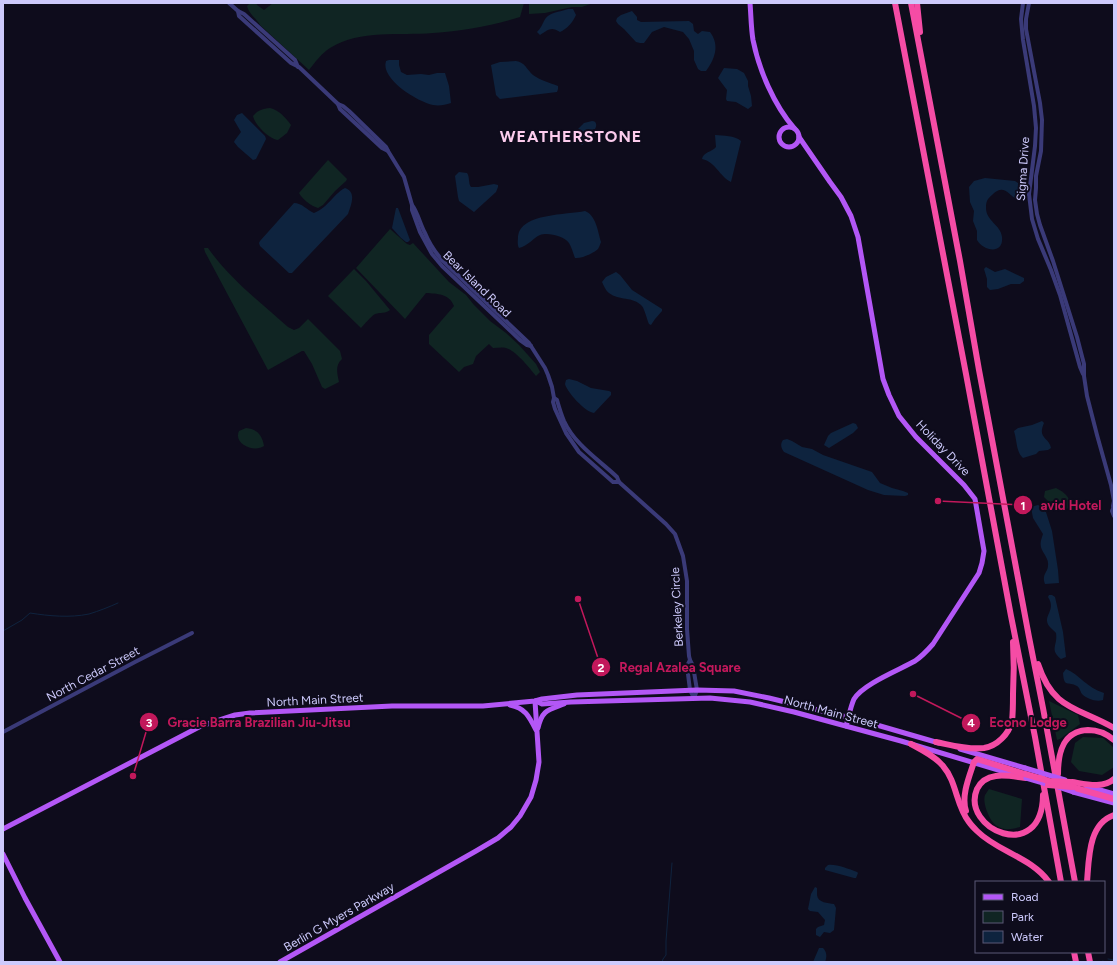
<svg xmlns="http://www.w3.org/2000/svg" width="1117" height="965" font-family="Figtree,sans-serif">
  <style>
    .green { fill: #102523 }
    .water { fill: #0e233e }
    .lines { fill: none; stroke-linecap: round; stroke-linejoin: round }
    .stream { stroke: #0e233e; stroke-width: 1 }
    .minor { stroke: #3a3a78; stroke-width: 4 }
    .major { stroke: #b357f6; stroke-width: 5 }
    .highway { stroke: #f54ca5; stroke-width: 6 }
    .major-bridge { stroke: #b357f6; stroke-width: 5 }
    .highway-bridge { stroke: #f54ca5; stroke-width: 6 }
    .labels { text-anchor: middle; stroke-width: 4; stroke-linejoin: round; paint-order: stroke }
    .street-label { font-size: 12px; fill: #cdcafc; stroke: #0e0c1c }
    .district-label { font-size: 16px; font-weight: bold; letter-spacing: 1px; fill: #fccced; stroke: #0e0c1c }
    .leader { fill: none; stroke: #c2185b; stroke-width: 1.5 }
    .callout-dot { fill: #c2185b; stroke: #0e0c1c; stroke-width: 1.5 }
    .mark-label { font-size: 12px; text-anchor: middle; font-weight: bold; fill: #fff }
    .callout-label { font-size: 13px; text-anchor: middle; font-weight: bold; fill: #c2185b; stroke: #0e0c1c; stroke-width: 4; stroke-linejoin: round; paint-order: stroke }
  </style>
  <rect width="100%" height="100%" fill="#0e0c1c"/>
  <!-- green -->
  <g class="green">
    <path d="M250 3H256L257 5 264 10 273 3H524L520 17C492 26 462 31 433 33 399 36 361 29 330 48 322 53 315 62 309 70L260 25C256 18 249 14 247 6Z"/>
    <path d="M529 3H593L582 7H572L545 13 529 14Z"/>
    <path d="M270 108C279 110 285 117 291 125L287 133 278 140C269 139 255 125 253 116 258 110 262 109 270 108Z"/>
    <path d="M328 160 347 179 346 181 335 191 323 205 318 208C311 206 302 199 299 193Z"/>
    <path d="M390 229 407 244 410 245 413 243 449 282 466 295 474 305 490 321 506 333 519 345 536 364 540 372 536 376C530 368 515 350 506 348 502 347 497 348 493 348L489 344 476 356 473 364 464 367 459 372 429 344V335L454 306C449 293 437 294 426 293L405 319 356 268Z"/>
    <path d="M204 248H208C229 278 261 303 288 327L294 330 299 328 308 319 340 351 342 359C335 365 337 373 339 382L325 389 322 387 312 364 304 351H302L268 370 205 252Z"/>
    <path d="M354 269 366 281 390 310C385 314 381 312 375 314 370 317 365 324 361 328L328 296Z"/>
    <path d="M246 428C257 429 262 435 264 446 254 453 233 444 239 431Z"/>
    <path d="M1056 488C1065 493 1068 495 1071 505L1067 509 1060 510 1050 503 1044 497 1045 491Z"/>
    <path d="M1049 701 1078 715 1080 724 1060 739 1057 740Z"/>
    <path d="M1083 737 1103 738 1114 748V767L1102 775 1079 771 1071 762 1075 743Z"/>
    <path d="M989 789 1022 799 1020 827C1012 829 1005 831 997 826 990 822 982 803 985 795 986 794 988 790 989 789Z"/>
  </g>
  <!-- water -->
  <g class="water">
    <path d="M568 9H573L576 15C573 22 567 29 560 32 551 26 548 30 540 35L537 32C541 28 542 25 544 21 548 12 560 12 568 9Z"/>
    <path d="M632 11 637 17V20L641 22 689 21 693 24 694 31 698 34 702 31 710 32C720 45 715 59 706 71H701L698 69 694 60V51L689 39 683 32 664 27 652 32 644 43H640L636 42 624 29 618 24 616 21 617 18 621 15Z"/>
    <path d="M389 60H399V65L401 72 407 75 421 74 429 75 437 73H445L449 86 451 103C445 105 439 106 433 105 418 102 380 79 386 61Z"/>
    <path d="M516 61C525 62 527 70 533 75 540 80 550 83 558 86V89L557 92 500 99 496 95 491 65 500 62Z"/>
    <path d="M724 68 737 69 744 73 748 81V86L751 96 752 106 748 109 736 102 727 101 726 99 727 90 718 78Z"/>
    <path d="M242 113 265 136 266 139 256 159 253 160 238 147 234 142 235 140 241 132 234 120 237 115Z"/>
    <path d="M592 121C597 121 597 126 595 129L590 130 587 133C587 138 587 142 582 145L580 143 578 129 584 123Z"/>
    <path d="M715 135C724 136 734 135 741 141L731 182C719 176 716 162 702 159 703 152 712 152 716 147Z"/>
    <path d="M459 172 467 173C470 177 468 183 471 187H478L494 184 498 185V187L496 192 474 212 459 201 458 197 455 176Z"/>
    <path d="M985 178 1015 181 1018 183 1019 184V198L1018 200C1008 195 1004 183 992 195 987 199 986 202 986 208 986 221 1001 225 1002 237 1004 255 983 251 977 240V231L973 221 974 211 970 202 969 187 974 181Z"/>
    <path d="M345 188C357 192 351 205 348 214L292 273H289L260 246 259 243 260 241 294 203C302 203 307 210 314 213 329 207 332 195 345 188Z"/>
    <path d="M396 208H398L410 240 408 242H406L401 238 392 228Z"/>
    <path d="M585 211C596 215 598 232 601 242 600 245 599 247 598 249 594 253 581 259 575 258 573 253 572 248 569 243 564 236 548 232 540 235 533 238 528 246 519 248 517 244 518 241 518 236 521 213 567 215 585 211Z"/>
    <path d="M986 267 995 272 1005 269 1024 278V281L1020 284H1011L998 289 990 290 987 287V279L984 269Z"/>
    <path d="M616 272 620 275 632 290 662 309V311L655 319 651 325 649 324C647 320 645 310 642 306 633 296 619 301 609 293 606 291 604 286 602 282L606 277Z"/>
    <path d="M569 379 577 381 591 388 609 391 611 392V395L594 413C585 412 567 392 565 384L566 380Z"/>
    <path d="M1042 421 1044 423C1037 439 1049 437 1051 448L1048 450 1039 451 1036 454 1023 458C1016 452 1017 440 1014 431L1018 428 1032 425Z"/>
    <path d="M853 423 856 424 858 428 853 433 829 448 824 445 828 436 831 433Z"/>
    <path d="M787 439 792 441 802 447 812 449 823 455 872 472 880 483 892 488 903 491 908 493V495L905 496 884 495 868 490 784 452C781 448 780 444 783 440Z"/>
    <path d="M1038 505 1045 509 1052 531 1058 570 1059 583 1045 584C1041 573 1049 573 1048 563 1048 560 1046 557 1045 555 1039 546 1040 543 1043 534L1033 518 1031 507Z"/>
    <path d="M1049 595H1052L1055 597 1063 632 1066 657 1061 659C1049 649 1058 646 1056 633 1054 631 1051 628 1049 626 1042 615 1057 611 1048 597Z"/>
    <path d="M1066 669C1080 675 1087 688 1104 693L1103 700C1096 702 1087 699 1082 694 1080 691 1080 688 1077 686 1068 681 1064 688 1063 673Z"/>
    <path d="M828 865C837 864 848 869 857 872L858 873 856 878H854L825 870V868Z"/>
    <path d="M815 887 817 888C817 890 817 892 817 895 818 903 828 903 834 904L836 908 834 930 830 933 824 932 820 937 816 935V929L818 927 824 925 825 920 818 912 810 911 808 909 811 894Z"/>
    <path d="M819 948H823C827 952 827 957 825 962H813Z"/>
  </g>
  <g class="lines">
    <!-- stream -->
    <g class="stream">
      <path d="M3 631 22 620 30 613C49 616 70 618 89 614 99 611 109 607 118 603"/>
      <path d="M1108 959 1114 960"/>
      <path d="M662 962 663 959 666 955V941L672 863"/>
      <path d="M1064 962 1067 961"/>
      <path d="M1100 962 1103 961"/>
    </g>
    <!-- minor -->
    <g class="minor">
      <path d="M229 3 238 11 244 14 295 60 298 67"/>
      <path d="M1023 3 1021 19 1023 40 1034 106 1036 128 1035 146 1029 194 1032 219 1038 239 1051 270 1060 295 1080 367 1083 374"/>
      <path d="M1029 3 1026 19V29L1040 103 1042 120 1041 151 1036 176V188L1035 200 1037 214 1040 225 1053 261 1077 337 1084 364V376L1087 396 1097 435 1111 485 1114 501 1113 506"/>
      <path d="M238 11 239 16 291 63 299 67 338 104 340 109 382 148 388 151"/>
      <path d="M338 104 343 106 349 111 386 147 388 151 404 177 412 205V210L420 232 432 254 442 266 520 340 527 345 531 346"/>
      <path d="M412 205C418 213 420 224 425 233 429 243 435 252 442 260L529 343 545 368 548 375 552 387 554 398 553 402 555 409 566 433 579 452 613 482H619"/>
      <path d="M554 398 557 400C559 407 561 414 564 421 575 445 599 460 617 477L619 482 666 524 675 534 683 556 687 581V629L689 656 690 660 693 666 697 690 694 698"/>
      <path d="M1114 506 1112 511 1114 516"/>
      <path d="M690 660 687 666 690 690 694 698"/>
      <path d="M3 732 135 662 192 633"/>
    </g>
    <!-- major -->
    <g class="major">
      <path d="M750 3C751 15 751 28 753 40 759 70 774 105 794 128"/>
      <circle cx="789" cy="137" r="10"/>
      <path d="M799 137 830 182 841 197 851 216 858 237 883 379 889 395 899 416 916 437 964 485 975 499 984 551 982 563 979 573 933 644C927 651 922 656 915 661 899 670 863 684 854 699 850 708 849 717 846 726"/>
      <path d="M536 701 542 704 571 702 710 698 750 702 794 712 901 741 1015 775"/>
      <path d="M510 705C525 708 529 716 536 730"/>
      <path d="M538 728C542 710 548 710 564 704"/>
      <path d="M960 749 1025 768"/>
      <path d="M1086 786 1114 794"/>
      <path d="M1073 792 1114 803"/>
      <path d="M3 829 201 726 235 715 250 713 392 706H483L535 701 542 699 577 695 697 690 734 691 769 698 863 721 939 743"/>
      <path d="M3 854 25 898 60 962"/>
      <path d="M280 962 476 851 498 838 511 827 520 816 531 797 536 780 539 762 535 701"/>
    </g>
    <!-- highway -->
    <g class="highway">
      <path d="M895 3 966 374 1011 616 1035 737 1061 882"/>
      <path d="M911 3 960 261 979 370 1029 637 1043 708 1075 882"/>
      <path d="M917 3 920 32"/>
      <path d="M1038 664C1053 710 1077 707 1114 728"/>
      <path d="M936 742C951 745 968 750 984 748 997 746 1009 734 1012 721 1013 713 1013 703 1013 694 1014 676 1014 659 1013 642"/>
      <path d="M911 744C922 750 935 756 943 766 957 782 956 806 969 822 971 825 974 828 977 831 998 852 1031 857 1049 882"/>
      <path d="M1058 774C1058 752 1063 731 1088 730 1098 730 1107 734 1114 740"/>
      <path d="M1026 778C1010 776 986 770 977 789 960 829 1042 865 1043 795"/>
      <path d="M1072 782C1085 784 1103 789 1114 779"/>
      <path d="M1072 787 1114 799"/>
      <path d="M966 811C961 796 969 777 974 762L977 759 1025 774"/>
      <path d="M1087 882C1089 859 1088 824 1114 815"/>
      <path d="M1074 952 1076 962"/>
      <path d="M1088 952 1090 962"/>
    </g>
    <!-- major-bridge -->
    <g class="major-bridge">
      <path d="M1025 768 1065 780"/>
      <path d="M1026 778 1050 785"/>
      <path d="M1058 787 1073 792"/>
    </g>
    <!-- highway-bridge -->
    <g class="highway-bridge">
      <path d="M1025 774 1049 781 1070 782"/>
      <path d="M1048 785 1072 787"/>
    </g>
  </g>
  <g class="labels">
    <!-- street labels -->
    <g class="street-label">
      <text transform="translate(1023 169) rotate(-86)" y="4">Sigma Drive</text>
      <text transform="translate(477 284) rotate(44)" y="4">Bear Island Road</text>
      <text transform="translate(943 448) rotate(46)" y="4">Holiday Drive</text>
      <text transform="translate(677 607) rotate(-93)" y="4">Berkeley Circle</text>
      <text transform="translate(93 674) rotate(-28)" y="4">North Cedar Street</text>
      <text transform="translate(315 700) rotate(-3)" y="4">North Main Street</text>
      <text transform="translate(831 712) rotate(15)" y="4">North Main Street</text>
      <text transform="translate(339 917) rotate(-30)" y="4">Berlin G Myers Parkway</text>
    </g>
    <!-- district labels -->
    <g class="district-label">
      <text x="571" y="142">WEATHERSTONE</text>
    </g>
  </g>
  <!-- callouts -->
  <path class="leader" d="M938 501L1023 505M578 599L601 667M133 776L149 722M913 694L971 723"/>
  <g class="callout-dot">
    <circle cx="938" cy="501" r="4"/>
    <circle cx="578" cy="599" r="4"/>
    <circle cx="133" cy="776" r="4"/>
    <circle cx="913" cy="694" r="4"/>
    <circle cx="1023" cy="505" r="10"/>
    <circle cx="601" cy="667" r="10"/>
    <circle cx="149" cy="722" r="10"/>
    <circle cx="971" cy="723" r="10"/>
  </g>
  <g class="mark-label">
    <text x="1023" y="510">1</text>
    <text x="601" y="672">2</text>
    <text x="149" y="727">3</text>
    <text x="971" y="727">4</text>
  </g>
  <g class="callout-label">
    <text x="1071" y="510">avid Hotel</text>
    <text x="680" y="672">Regal Azalea Square</text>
    <text x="259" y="727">Gracie Barra Brazilian Jiu-Jitsu</text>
    <text x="1028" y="727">Econo Lodge</text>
  </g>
  <!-- border -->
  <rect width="1117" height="965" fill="none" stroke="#cdcafc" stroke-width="8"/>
  <!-- legend -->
  <rect x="975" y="881" width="130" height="72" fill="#0e0c1c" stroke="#5a5876"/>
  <rect x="983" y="894" width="20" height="6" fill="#b357f6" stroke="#5a5876"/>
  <text x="1011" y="901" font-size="12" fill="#cdcafc">Road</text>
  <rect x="983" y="911" width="20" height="12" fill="#102523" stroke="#5a5876"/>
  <text x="1011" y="921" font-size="12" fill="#cdcafc">Park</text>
  <rect x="983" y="931" width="20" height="12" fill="#0e233e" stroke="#5a5876"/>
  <text x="1011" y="941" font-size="12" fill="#cdcafc">Water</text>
</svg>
